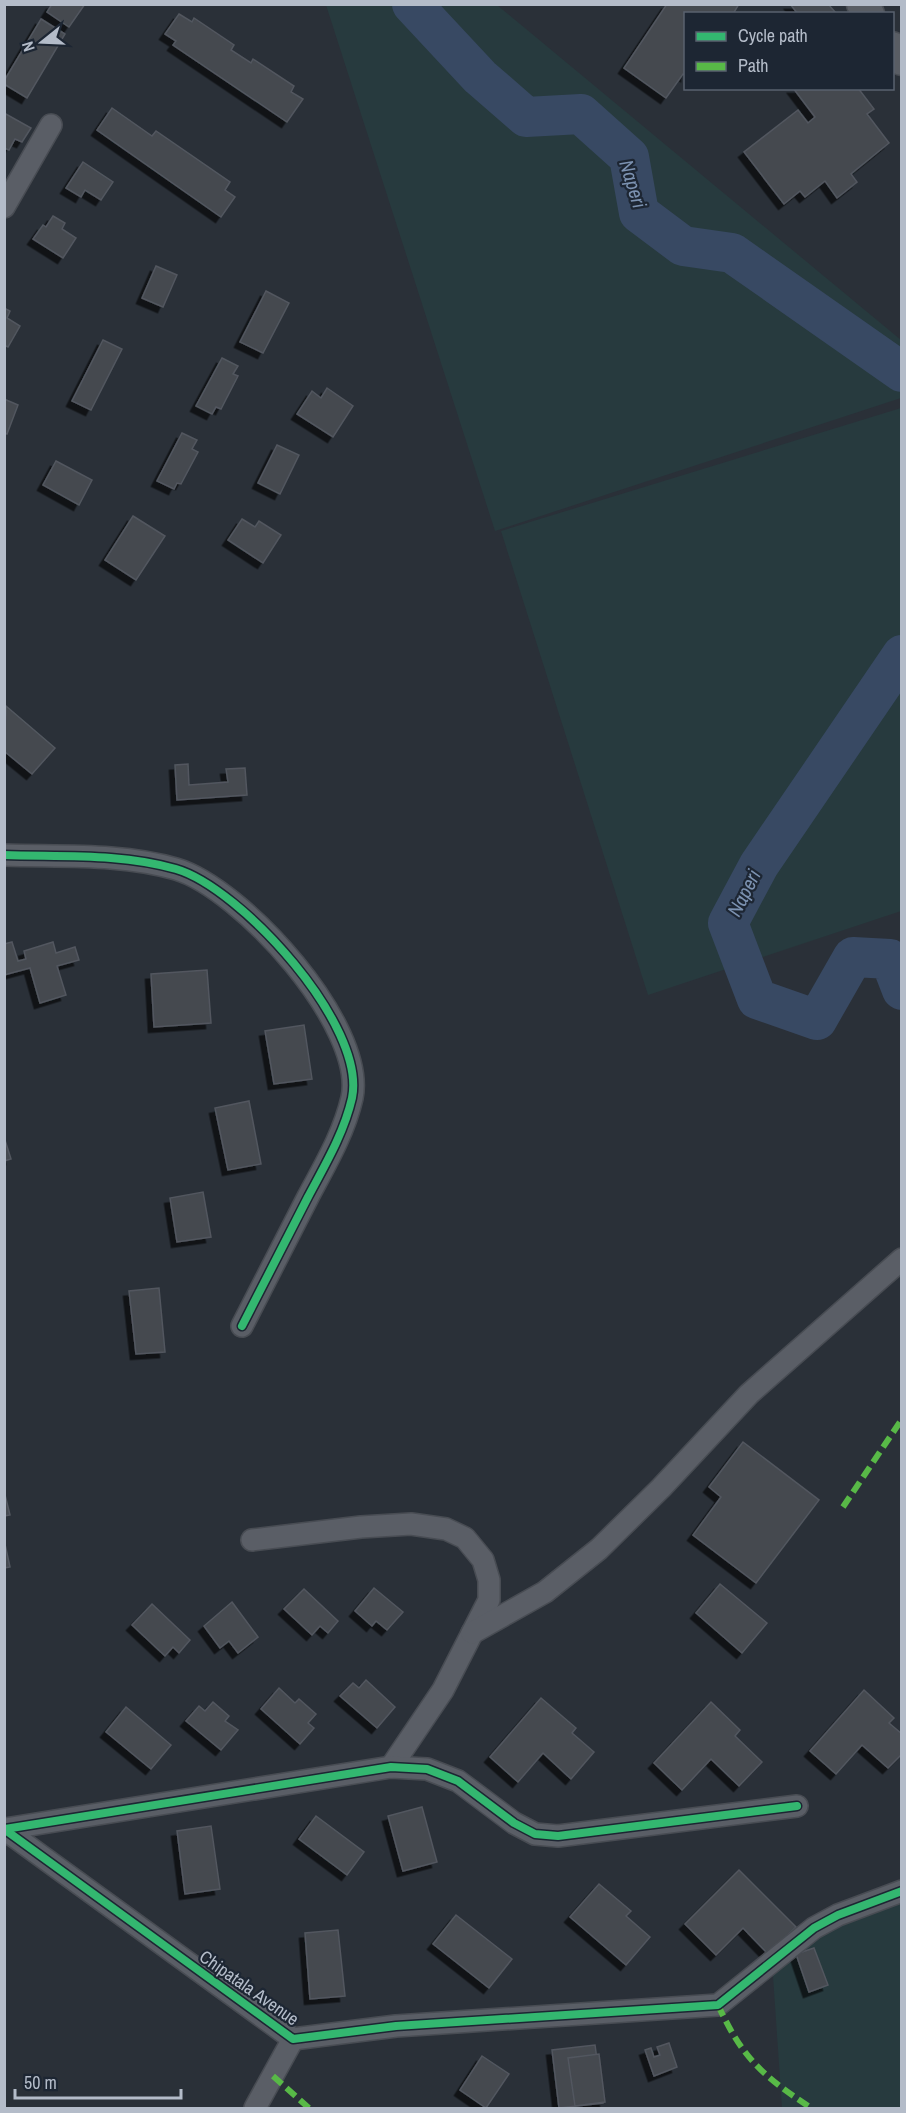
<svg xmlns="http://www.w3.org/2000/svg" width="906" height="2113" font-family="'Archivo Narrow',sans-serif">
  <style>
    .green { fill: #273a3e }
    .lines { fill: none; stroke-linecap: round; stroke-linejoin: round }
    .river { stroke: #384963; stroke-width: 40 }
    .building { fill: #444950; stroke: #52575f; stroke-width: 1.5; filter: url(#shadow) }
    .street-casing { stroke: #484c53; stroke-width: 24 }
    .secondary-casing { stroke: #484c53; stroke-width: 33 }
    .street { stroke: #5a5e66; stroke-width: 21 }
    .secondary { stroke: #595d64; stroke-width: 30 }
    .quiet { stroke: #58b947; stroke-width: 6; stroke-dasharray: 12 6; stroke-linecap: butt }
    .cycleway-casing { stroke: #1d2633; stroke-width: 11 }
    .cycleway { stroke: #33b770; stroke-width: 8 }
    .labels { text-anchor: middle; stroke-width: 4.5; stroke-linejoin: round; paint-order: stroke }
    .street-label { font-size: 18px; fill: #b4bcc9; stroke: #1d2633 }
    .water-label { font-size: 20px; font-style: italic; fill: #7c92b1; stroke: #1d2633 }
  </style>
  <defs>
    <filter id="shadow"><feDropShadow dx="-5.5" dy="5.5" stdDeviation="0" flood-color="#0009"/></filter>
  </defs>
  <rect width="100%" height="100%" fill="#2a3038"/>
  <!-- green -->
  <g class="green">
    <path d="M326 5H497L901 340V398L495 531Z"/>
    <path d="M901 408V911L648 995 501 531Z"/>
    <path d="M901 1888V2108H782L770 1932 796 1927Z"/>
  </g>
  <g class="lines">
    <!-- river -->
    <g class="river">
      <path d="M412 4 480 77 526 117 581 114 629 157 639 213 683 246 732 253 902 372"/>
      <path d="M902 655 759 865 728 923 757 999 817 1020 853 957 890 959 902 990"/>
    </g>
  </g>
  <!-- building -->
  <g class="building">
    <path d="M52 4H85L69 27 47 12Z"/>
    <path d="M667 4H739L733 14H686V76L683 74 666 98 624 68Z"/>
    <path d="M790 4H828L836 13 798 14Z"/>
    <path d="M179 14 192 22 194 18 234 45 231 50 251 63 253 59 294 86 291 92 303 99 287 122 173 45 176 41 165 34Z"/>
    <path d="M41 19 65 34 27 98 4 84V81Z"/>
    <path d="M793 88H858L874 109 867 114 889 143 851 174 857 182 837 198 825 181 805 197 800 191 784 204 744 152 798 110 808 123 815 117Z"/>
    <path d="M112 108 152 136 156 131 230 182 225 190 235 197 221 217 97 130Z"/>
    <path d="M4 113 31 128 22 142 15 139 9 150 4 148Z"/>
    <path d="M83 162 113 182 101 200 85 190 81 197 66 188Z"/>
    <path d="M53 216 65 223 62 229 76 238 63 258 33 239 43 225 46 227Z"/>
    <path d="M156 266 177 275 163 307 142 298Z"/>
    <path d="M266 291 289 303 263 353 240 342Z"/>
    <path d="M4 308 10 311 7 318 20 326 8 347 4 345Z"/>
    <path d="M103 340 122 349 91 410 72 401Z"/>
    <path d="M222 358 238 366 233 374 238 376 221 409 216 407 212 414 196 406Z"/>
    <path d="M327 388 353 406 333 437 297 414 312 391 321 398Z"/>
    <path d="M4 399 18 405 7 434 4 433Z"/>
    <path d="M182 433 197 440 192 449 198 452 181 484 177 483 174 489 157 481Z"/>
    <path d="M277 445 299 455 280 494 258 483Z"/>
    <path d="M56 461 92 480 79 505 43 485Z"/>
    <path d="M133 516 165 536 136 580 105 560Z"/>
    <path d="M242 519 255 527 259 521 281 535 263 563 228 540Z"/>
    <path d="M6 706 55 748 32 774 4 751Z"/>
    <path d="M188 764 189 785 228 782 226 769 245 768 247 795 177 800 175 765Z"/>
    <path d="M12 942 18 961 26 959 24 951 53 942 56 953 75 947 79 960 57 966 66 995 40 1003 30 968 4 975V944Z"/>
    <path d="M207 970 211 1023 154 1027 151 974Z"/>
    <path d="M304 1025 312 1079 274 1084 265 1031Z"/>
    <path d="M249 1101 261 1164 228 1170 215 1108Z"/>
    <path d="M4 1137 11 1159 4 1161Z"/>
    <path d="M203 1192 211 1237 177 1242 170 1198Z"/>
    <path d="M159 1288 165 1352 136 1354 129 1291Z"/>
    <path d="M743 1442 819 1500 756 1583 693 1535 721 1497 709 1487Z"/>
    <path d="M4 1491 10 1515 4 1516Z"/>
    <path d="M4 1540 10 1567 4 1568Z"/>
    <path d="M720 1584 767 1623 742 1653 696 1613Z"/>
    <path d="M374 1588 403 1612 387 1630 376 1621 372 1626 355 1611Z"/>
    <path d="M304 1589 338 1621 328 1633 320 1626 312 1635 284 1609Z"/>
    <path d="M232 1602 258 1637 238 1653 229 1641 220 1648 204 1626Z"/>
    <path d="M152 1604 190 1640 179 1653 173 1647 165 1656 132 1625Z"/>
    <path d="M366 1680 395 1707 377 1728 340 1696 353 1683 359 1688Z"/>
    <path d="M279 1688 295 1703 299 1699 316 1714 308 1723 314 1728 300 1744 261 1709Z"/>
    <path d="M864 1690 894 1718 889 1723 902 1734V1754L888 1768 862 1745 836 1774 810 1751Z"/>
    <path d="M541 1698 576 1728 572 1733 594 1752 571 1779 543 1753 518 1782 490 1757Z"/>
    <path d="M213 1702 229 1716 225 1721 238 1730 221 1750 186 1721 199 1706 205 1711Z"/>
    <path d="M711 1702 740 1730 735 1736 762 1762 739 1786 711 1759 682 1790 654 1763Z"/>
    <path d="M126 1707 171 1745 151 1769 106 1732Z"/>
    <path d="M422 1807 437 1862 403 1871 388 1816Z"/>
    <path d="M316 1816 364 1852 347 1875 299 1839Z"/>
    <path d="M211 1826 220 1889 185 1894 177 1831Z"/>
    <path d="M739 1870 796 1927 768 1954 743 1928 716 1955 685 1924Z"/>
    <path d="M599 1884 631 1911 626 1916 650 1937 626 1965 570 1917Z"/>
    <path d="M456 1915 512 1959 489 1988 433 1944Z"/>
    <path d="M338 1930 345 1996 310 1999 305 1933Z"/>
    <path d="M814 1948 828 1985 809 1992 796 1954Z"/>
    <path d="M669 2043 677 2067 654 2076 645 2050 651 2048 654 2057 660 2055 657 2047Z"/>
    <path d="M595 2045 603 2103 559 2108 552 2050Z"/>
    <path d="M599 2054 605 2102 575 2106 568 2058Z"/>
    <path d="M482 2056 509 2074 486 2108 460 2090Z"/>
  </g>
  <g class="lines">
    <defs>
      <g id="street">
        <path d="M4 207 51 125"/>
        <path d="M4 855C61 857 121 853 176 869 241 888 367 1026 352 1098 344 1133 325 1165 308 1197 286 1240 264 1283 242 1326"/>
        <path d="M252 1540 361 1527 411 1524 446 1529 465 1538 483 1560 489 1580V1600L443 1690 391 1767"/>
        <path d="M472 1633 545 1592 599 1549 661 1488 749 1394 902 1259"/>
        <path d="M4 1829 293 2039 396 2026 718 2005 814 1928 838 1915 902 1891"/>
        <path d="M5 1829 391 1767 427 1769 458 1781 514 1823 535 1834 558 1836 797 1806"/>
        <path d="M255 2108 293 2039"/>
      </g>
      <g id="secondary">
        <path d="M862 4 869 14"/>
        <path d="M892 47 902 60"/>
      </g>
    </defs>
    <!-- street casing -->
    <use href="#street" class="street-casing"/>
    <!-- secondary casing -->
    <use href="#secondary" class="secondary-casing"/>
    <!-- street -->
    <use href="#street" class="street"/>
    <!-- secondary -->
    <use href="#secondary" class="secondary"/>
    <!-- quiet -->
    <g class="quiet">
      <path d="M843 1507 902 1419"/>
      <path d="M718 2005C743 2059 762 2075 811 2108"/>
      <path d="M273 2076 309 2108"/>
    </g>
    <defs>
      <g id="cycleway">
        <path d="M4 855C61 857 121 853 176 869 241 888 367 1026 352 1098 344 1133 325 1165 308 1197 286 1240 264 1283 242 1326"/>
        <path d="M4 1829 293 2039 396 2026 718 2005 814 1928 838 1915 902 1891"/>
        <path d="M5 1829 391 1767 427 1769 458 1781 514 1823 535 1834 558 1836 797 1806"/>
      </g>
    </defs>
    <!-- cycleway casing -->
    <use href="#cycleway" class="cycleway-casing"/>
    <!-- cycleway -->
    <use href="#cycleway" class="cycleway"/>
  </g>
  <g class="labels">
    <!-- street labels -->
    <g class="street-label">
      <text transform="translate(249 1988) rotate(35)" y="6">Chipatala Avenue</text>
    </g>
    <!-- water labels -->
    <g class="water-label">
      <text transform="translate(633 184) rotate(73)" y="7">Naperi</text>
      <text transform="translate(744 893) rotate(-63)" y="7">Naperi</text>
    </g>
  </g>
  <!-- border -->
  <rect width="906" height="2113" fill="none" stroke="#b4bcc9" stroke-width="12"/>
  <!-- legend -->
  <rect x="684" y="12" width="210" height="78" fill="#1d2633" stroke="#59626f" stroke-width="1.5"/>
  <rect x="696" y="32" width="30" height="9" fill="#33b770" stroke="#59626f" stroke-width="1.5"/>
  <text x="738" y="42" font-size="18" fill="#b4bcc9">Cycle path</text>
  <rect x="696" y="62" width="30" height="9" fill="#58b947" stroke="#59626f" stroke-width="1.5"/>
  <text x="738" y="72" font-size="18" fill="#b4bcc9">Path</text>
  <!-- north arrow -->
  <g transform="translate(42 42) rotate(252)" stroke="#1d2633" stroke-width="4.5" paint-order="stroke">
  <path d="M0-4.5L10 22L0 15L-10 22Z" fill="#b4bcc9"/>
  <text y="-9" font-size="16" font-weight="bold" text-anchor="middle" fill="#b4bcc9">N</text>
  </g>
  <!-- scale -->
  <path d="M15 2089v9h166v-9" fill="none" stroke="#b4bcc9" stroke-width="3"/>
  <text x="24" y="2089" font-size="18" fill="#b4bcc9" stroke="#1d2633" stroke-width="4.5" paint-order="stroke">50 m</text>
</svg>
